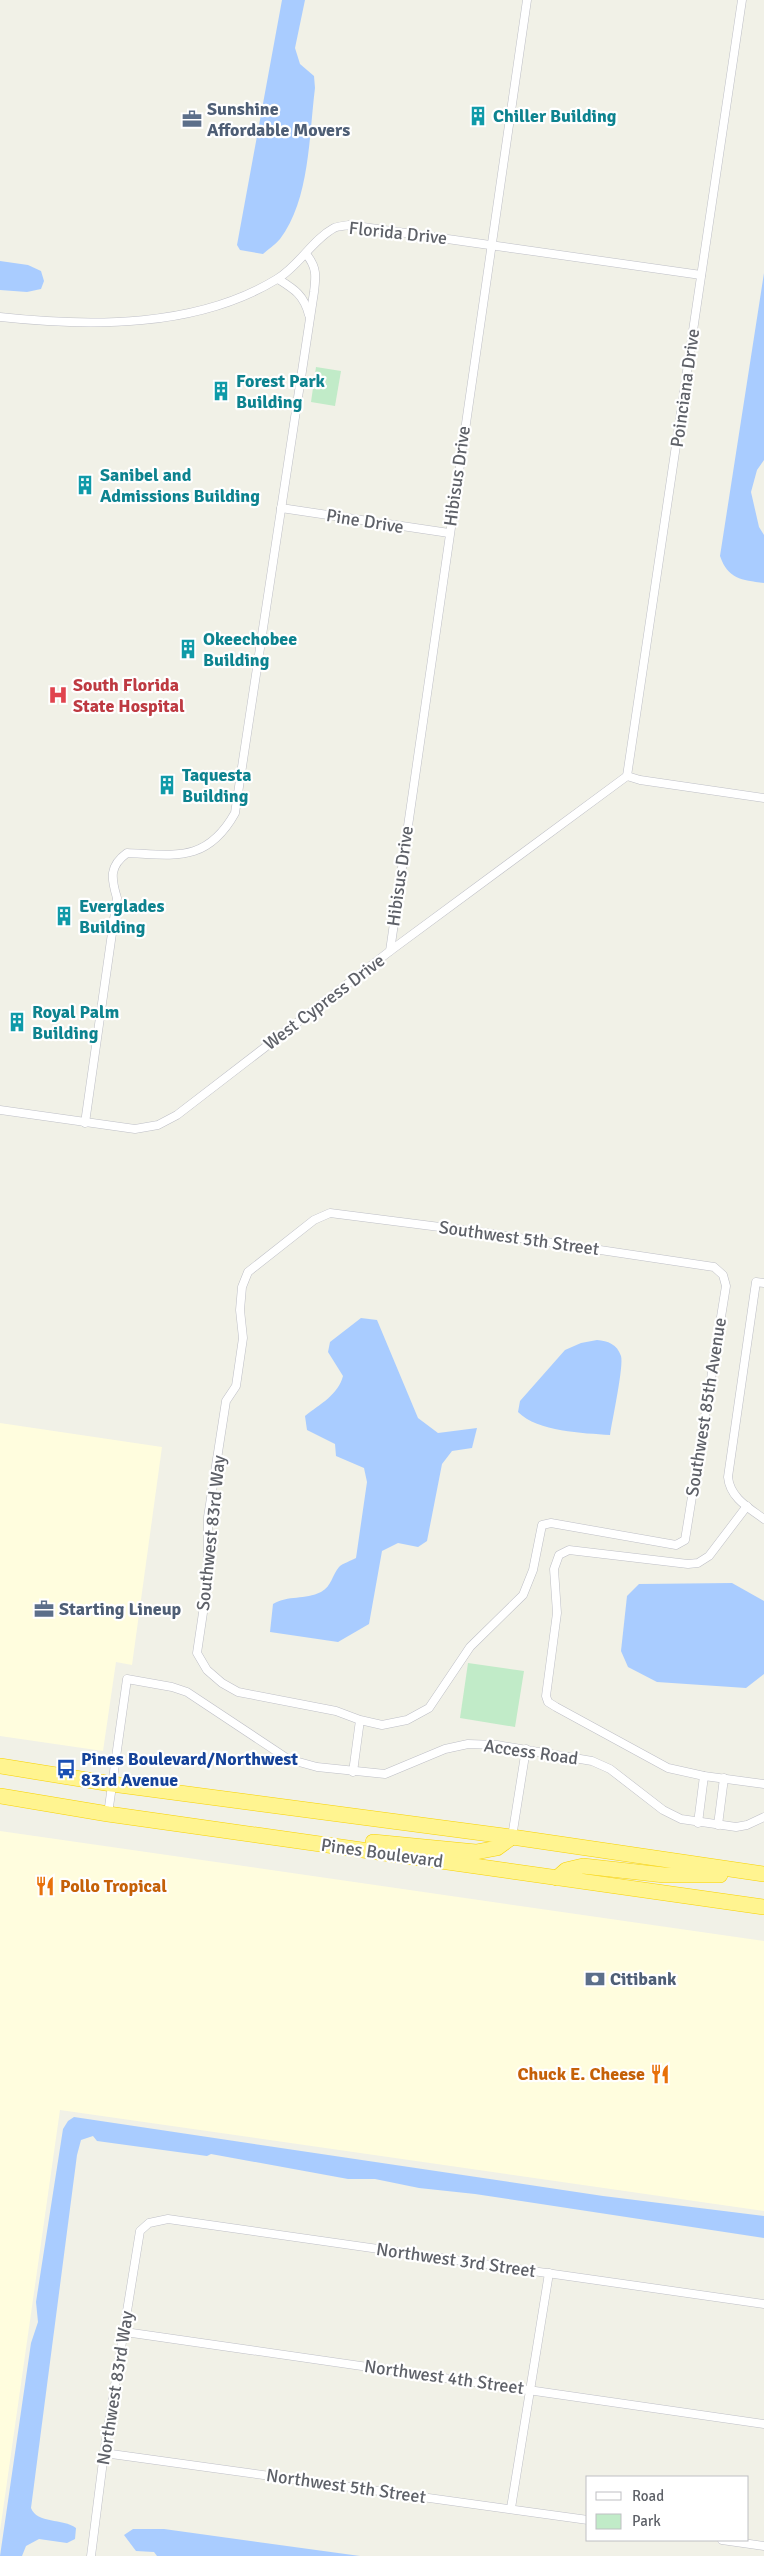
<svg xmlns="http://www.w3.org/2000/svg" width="764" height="2556" font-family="Signika,sans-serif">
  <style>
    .commercial { fill: #fffdde }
    .green { fill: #c1ebc8 }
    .water { fill: #a9ccff }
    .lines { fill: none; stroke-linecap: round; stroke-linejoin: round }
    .street-casing { stroke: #bebfc6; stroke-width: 9 }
    .highway-casing { stroke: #f8d200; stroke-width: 16 }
    .street { stroke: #fff; stroke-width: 8 }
    .highway { stroke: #fff490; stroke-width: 15 }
    .labels { text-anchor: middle; stroke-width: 4.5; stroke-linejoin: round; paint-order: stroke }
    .service-label { font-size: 18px; font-weight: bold; fill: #4e5e75; stroke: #fff; text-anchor: start }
    .culture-label { font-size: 18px; font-weight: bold; fill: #0d838f; stroke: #fff; text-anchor: start }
    .street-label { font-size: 18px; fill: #5e6168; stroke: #fff }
    .health-label { font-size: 18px; font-weight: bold; fill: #be3a42; stroke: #fff; text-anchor: start }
    .transit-label { font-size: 18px; font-weight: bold; fill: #164399; stroke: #fff; text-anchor: start }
    .food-label { font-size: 18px; font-weight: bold; fill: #c56008; stroke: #fff; text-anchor: start }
  </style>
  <rect width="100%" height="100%" fill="#f1f1e7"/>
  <!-- commercial -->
  <g class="commercial">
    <path d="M0 1423 162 1447 132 1665 116 1662 103 1751 0 1736Z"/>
    <path d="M0 1831 764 1941V2211L60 2110 0 2531Z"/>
  </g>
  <!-- green -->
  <g class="green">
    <path d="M316 367 341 371 335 406 311 402Z"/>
    <path d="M468 1663 524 1671 515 1727 460 1718Z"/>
  </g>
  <!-- water -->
  <g class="water">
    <path d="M282 0H305L295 48 300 64 314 76 315 88C309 135 310 200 280 239 275 245 268 249 263 254L240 250 237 245Z"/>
    <path d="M0 261 28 265 41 271 44 281 41 289 27 292 0 290Z"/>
    <path d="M764 273V460L757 470 751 492 759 527 764 535V583C741 580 728 579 720 556Z"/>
    <path d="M361 1318 377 1320 418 1418 438 1433 477 1428 472 1448 452 1451 442 1464 427 1541 418 1547 398 1543 382 1551 369 1624 338 1642 270 1632 273 1604C288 1595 305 1600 321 1592 332 1586 332 1575 339 1567 343 1563 351 1561 356 1558L367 1482 364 1468 336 1456 335 1444 307 1430 305 1416C320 1404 338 1395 343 1376L328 1352 330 1342Z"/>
    <path d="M597 1340C608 1341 617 1344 621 1356 624 1366 612 1421 610 1435 583 1433 538 1432 518 1412L520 1401 565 1350 581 1343Z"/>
    <path d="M732 1583 764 1601V1674L746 1688 657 1682 628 1667 621 1651 627 1596 639 1584Z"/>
    <path d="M74 2117 603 2196 764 2216V2238L475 2194 419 2188 375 2179H348L211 2154 207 2156 97 2141 93 2136 81 2140 77 2155 31 2508C37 2524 63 2518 76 2528L75 2539 67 2543 39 2539 26 2546 22 2556H0L31 2343 38 2322 36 2302 63 2129 68 2121Z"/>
    <path d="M133 2529H164L360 2556H157L154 2552 136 2551 124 2535Z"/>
  </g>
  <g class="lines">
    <defs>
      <g id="street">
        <path d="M278 279C294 289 304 295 309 315"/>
        <path d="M0 317C90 327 197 328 277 279 299 266 312 240 334 228 338 226 345 226 349 225L701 275"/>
        <path d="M281 508 449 533"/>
        <path d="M627 776 742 0"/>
        <path d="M627 776 640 780 764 798"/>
        <path d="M390 951 527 0"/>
        <path d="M0 1110 135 1129 158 1125 177 1115 390 951 627 776"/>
        <path d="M85 1123 117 898C111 878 109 866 127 853 175 855 207 863 235 813L314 292C316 276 317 267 306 254"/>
        <path d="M764 1283 756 1282 728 1477C730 1498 749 1508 764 1519"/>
        <path d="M747 1506 709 1556 698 1563 688 1564 569 1550 559 1555 554 1569 557 1613 546 1696 548 1702 556 1707 668 1768 704 1776 764 1784"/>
        <path d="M353 1772 360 1720 382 1725 407 1720 429 1708 470 1647 523 1595 533 1570 542 1525 551 1523 676 1545 685 1540 726 1286 723 1275 714 1267 479 1232 330 1213 314 1220 248 1272 242 1287 240 1310 243 1338 236 1386 226 1401 208 1517V1579L197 1653 207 1670 222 1683 238 1692 336 1711 360 1720"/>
        <path d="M108 1814 127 1679 172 1687 187 1692 288 1759 317 1767 385 1774 445 1749 468 1744 497 1745 592 1761 610 1769 663 1810 681 1819 736 1827 747 1825 764 1817"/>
        <path d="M698 1823 704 1776"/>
        <path d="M718 1825 724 1778"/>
        <path d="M512 1837 526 1749"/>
        <path d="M125 2332 764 2424"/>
        <path d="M104 2453 588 2520"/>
        <path d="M511 2508 549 2273"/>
        <path d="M722 2540 764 2546"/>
        <path d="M91 2556 104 2453 140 2231 149 2223 168 2219 764 2304"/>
      </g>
      <g id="highway">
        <path d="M0 1766 112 1784 512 1837 764 1874"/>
        <path d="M0 1796 108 1814 764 1907"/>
        <path d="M373 1842 476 1852 497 1848 512 1837"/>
        <path d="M557 1878 566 1870 583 1866 664 1875H720"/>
      </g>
    </defs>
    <!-- street casing -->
    <use href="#street" class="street-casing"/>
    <!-- highway casing -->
    <use href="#highway" class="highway-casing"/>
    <!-- street -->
    <use href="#street" class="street"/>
    <!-- highway -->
    <use href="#highway" class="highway"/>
  </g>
  <!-- icons -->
  <defs>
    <symbol id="building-bare" viewBox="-9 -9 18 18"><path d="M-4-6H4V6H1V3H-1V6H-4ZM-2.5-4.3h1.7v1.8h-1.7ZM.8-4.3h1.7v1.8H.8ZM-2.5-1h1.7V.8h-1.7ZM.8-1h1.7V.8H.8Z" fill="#0f9aa8" stroke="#fff" stroke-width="2.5" paint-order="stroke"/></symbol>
    <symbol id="office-bare" viewBox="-9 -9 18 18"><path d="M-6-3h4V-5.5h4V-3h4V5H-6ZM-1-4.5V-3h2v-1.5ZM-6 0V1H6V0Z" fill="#5c6f8a" stroke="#fff" stroke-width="2.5" paint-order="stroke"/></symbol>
    <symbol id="hospital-bare" viewBox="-9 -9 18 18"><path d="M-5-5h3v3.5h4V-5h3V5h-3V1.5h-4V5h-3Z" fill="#e0444e" stroke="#fff" stroke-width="2.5" paint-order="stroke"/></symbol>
    <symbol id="bus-bare" viewBox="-9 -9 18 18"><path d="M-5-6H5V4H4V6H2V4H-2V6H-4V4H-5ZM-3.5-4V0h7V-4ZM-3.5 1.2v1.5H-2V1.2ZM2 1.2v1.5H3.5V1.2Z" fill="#1a4fb4" stroke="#fff" stroke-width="2.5" paint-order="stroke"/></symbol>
    <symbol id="restaurant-bare" viewBox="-9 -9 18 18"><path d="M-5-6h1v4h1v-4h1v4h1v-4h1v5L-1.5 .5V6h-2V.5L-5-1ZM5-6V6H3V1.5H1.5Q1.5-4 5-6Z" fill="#e8710a" stroke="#fff" stroke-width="2.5" paint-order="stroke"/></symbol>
    <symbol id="bank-bare" viewBox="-9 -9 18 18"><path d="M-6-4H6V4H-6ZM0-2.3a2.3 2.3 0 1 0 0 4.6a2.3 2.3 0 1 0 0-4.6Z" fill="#5c6f8a" stroke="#fff" stroke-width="2.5" paint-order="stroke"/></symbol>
  </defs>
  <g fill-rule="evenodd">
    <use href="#building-bare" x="464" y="102" width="28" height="28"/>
    <use href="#office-bare" x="178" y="105" width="28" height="28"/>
    <use href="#building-bare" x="207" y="377" width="28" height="28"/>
    <use href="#building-bare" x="71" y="471" width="28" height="28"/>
    <use href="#building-bare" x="174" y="635" width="28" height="28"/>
    <use href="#hospital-bare" x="44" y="681" width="28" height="28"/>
    <use href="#building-bare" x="153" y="771" width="28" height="28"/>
    <use href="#building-bare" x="50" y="902" width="28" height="28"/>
    <use href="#building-bare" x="3" y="1008" width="28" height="28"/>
    <use href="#office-bare" x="30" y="1595" width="28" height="28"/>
    <use href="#bus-bare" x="52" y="1755" width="28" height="28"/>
    <use href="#restaurant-bare" x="31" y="1872" width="28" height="28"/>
    <use href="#bank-bare" x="581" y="1965" width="28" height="28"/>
    <use href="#restaurant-bare" x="646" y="2060" width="28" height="28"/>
  </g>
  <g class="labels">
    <!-- service labels -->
    <g class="service-label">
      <text x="207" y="115">Sunshine<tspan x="207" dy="21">Affordable Movers</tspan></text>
      <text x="59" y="1615">Starting Lineup</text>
      <text x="610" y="1985">Citibank</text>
    </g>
    <!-- culture labels -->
    <g class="culture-label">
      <text x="493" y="122">Chiller Building</text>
      <text x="236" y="387">Forest Park<tspan x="236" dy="21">Building</tspan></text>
      <text x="100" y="481">Sanibel and<tspan x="100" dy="21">Admissions Building</tspan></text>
      <text x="203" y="645">Okeechobee<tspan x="203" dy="21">Building</tspan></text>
      <text x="182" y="781">Taquesta<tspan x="182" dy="21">Building</tspan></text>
      <text x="79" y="912">Everglades<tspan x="79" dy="21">Building</tspan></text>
      <text x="32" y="1018">Royal Palm<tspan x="32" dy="21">Building</tspan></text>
    </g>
    <!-- street labels -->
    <g class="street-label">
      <text transform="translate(398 233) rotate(6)" y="6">Florida Drive</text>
      <text transform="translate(685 388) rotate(-82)" y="6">Poinciana Drive</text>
      <text transform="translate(457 476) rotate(-82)" y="6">Hibisus Drive</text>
      <text transform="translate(365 521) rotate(9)" y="6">Pine Drive</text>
      <text transform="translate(400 876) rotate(-82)" y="6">Hibisus Drive</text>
      <text transform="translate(324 1002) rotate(-37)" y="6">West Cypress Drive</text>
      <text transform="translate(519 1238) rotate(8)" y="6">Southwest 5th Street</text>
      <text transform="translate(706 1407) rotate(-81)" y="6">Southwest 85th Avenue</text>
      <text transform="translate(211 1533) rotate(-84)" y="6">Southwest 83rd Way</text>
      <text transform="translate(531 1752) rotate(8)" y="6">Access Road</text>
      <text transform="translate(382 1853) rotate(8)" y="6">Pines Boulevard</text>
      <text transform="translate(456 2260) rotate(8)" y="6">Northwest 3rd Street</text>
      <text transform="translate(444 2377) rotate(8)" y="6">Northwest 4th Street</text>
      <text transform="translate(115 2388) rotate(-81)" y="6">Northwest 83rd Way</text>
      <text transform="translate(346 2486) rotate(8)" y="6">Northwest 5th Street</text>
    </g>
    <!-- health labels -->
    <g class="health-label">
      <text x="73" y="691">South Florida<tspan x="73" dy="21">State Hospital</tspan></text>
    </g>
    <!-- transit labels -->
    <g class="transit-label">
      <text x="81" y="1765">Pines Boulevard/Northwest<tspan x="81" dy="21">83rd Avenue</tspan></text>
    </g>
    <!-- food labels -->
    <g class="food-label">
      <text x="60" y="1892">Pollo Tropical</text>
      <text x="645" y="2080" text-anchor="end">Chuck E. Cheese</text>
    </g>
  </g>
  <!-- legend -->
  <rect x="586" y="2476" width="162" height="65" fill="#ffffff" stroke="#bfc0c3"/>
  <rect x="596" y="2492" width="25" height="8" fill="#ffffff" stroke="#bfc0c3"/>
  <text x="632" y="2501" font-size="15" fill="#5e6168">Road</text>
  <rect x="596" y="2514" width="25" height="15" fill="#c1ebc8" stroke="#bfc0c3"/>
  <text x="632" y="2526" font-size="15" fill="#5e6168">Park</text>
</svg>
